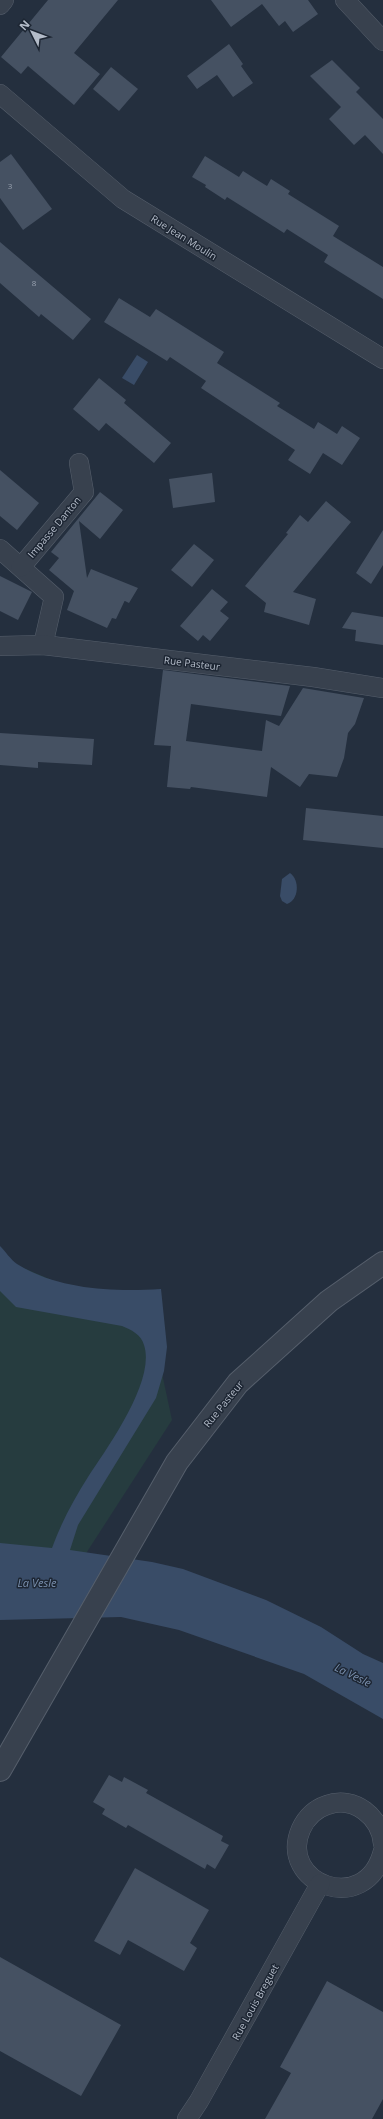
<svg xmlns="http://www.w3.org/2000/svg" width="383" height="2119" font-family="'Open Sans',sans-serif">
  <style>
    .green { fill: #263c3f }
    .water { fill: #394c67 }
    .building { fill: #455162 }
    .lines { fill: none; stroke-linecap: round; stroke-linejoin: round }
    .minor-casing { stroke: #565f6c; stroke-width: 20 }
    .tertiary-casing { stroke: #565f6c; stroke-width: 24 }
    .minor { stroke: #38414e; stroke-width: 19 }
    .tertiary { stroke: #38414e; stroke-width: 22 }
    .labels { text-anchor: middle; stroke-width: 3; stroke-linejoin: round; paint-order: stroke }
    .number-label { font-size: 8px; fill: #98a1af }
    .street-label { font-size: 10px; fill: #b4bcc9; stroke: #1d2633 }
    .water-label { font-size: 11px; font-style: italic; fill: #7c92b1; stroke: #1d2633 }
  </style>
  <rect width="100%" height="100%" fill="#242f3e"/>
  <!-- green -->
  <path class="green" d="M0 1258 151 1322 172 1420 56 1600H0Z"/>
  <!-- water -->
  <g class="water">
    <path d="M137 355 148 362 134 385 122 378Z"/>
    <path d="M290 873C300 880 299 900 287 904L282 901 280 896 282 879Z"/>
    <path d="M0 1246C5 1251 11 1260 17 1264 59 1290 114 1292 161 1289L167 1347 164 1371 156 1398 78 1525 70 1550 152 1562 183 1569 266 1600 321 1627 363 1654 383 1663V1719L304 1674 179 1630 121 1617 0 1620V1543L52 1548C61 1523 74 1499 88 1477 107 1448 156 1381 144 1345 141 1334 131 1330 122 1326L16 1307 0 1291Z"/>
  </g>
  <!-- building -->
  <g class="building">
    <path d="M48 0H118L74 53 100 74 74 105 28 66 21 74 1 57Z"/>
    <path d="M211 0H308L318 14 293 32 285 21 279 26 262 4 231 27Z"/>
    <path d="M229 44 243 64 241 66 253 83 233 97 217 75 197 89 187 76Z"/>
    <path d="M332 60 360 88 356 92 383 119V154L365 135 354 145 329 119 341 107 310 76Z"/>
    <path d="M111 67 138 89 119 111 93 89Z"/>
    <path d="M11 154 52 209 23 230 0 198V162Z"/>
    <path d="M205 156 239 177 243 171 267 186 271 179 290 191 288 194 339 226 333 236 383 267V299L324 262 328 255 287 229 284 233 227 197 225 200 205 187 206 185 192 177Z"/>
    <path d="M0 242 91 319 73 340 41 314 39 317 0 283Z"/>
    <path d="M119 298 150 317 156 309 224 352 217 363 280 403 277 406 314 429 318 422 337 434 342 426 360 438 342 465 323 453 310 474 288 460 295 450 201 388 206 381 170 357 167 361 104 322Z"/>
    <path d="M99 378 126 400 124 403 171 443 154 463 106 423 99 431 73 409Z"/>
    <path d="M0 470 39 503 17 530 0 516Z"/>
    <path d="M212 473 215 502 173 508 169 479Z"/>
    <path d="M100 492 123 510 100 539 79 521 87 578 91 569 138 588 129 603 87 582 125 600 116 619 112 618 107 628 67 610 74 591 49 570 59 558 51 552Z"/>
    <path d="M326 501 351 522 293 592 316 599 309 625 264 612 266 603 245 586 288 534 286 533 300 515 308 522Z"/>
    <path d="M383 530V565L371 584 356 573Z"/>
    <path d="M194 544 214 560 192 587 171 570Z"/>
    <path d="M0 576 32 592 18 620 0 611Z"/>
    <path d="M212 589 228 602 220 611 229 618 210 641 203 635 198 641 180 626Z"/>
    <path d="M352 612 383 617V645L355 641 356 630 342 628Z"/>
    <path d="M163 670 290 686 281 716 191 704 186 741 262 751 266 720 279 726 303 688 364 698 355 724 348 733 344 758 337 777 309 774 300 787 271 767 267 797 191 787 190 789 167 787 171 746 154 745Z"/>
    <path d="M0 733 94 739 92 765 38 762V768L0 765Z"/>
    <path d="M306 808 383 816V848L303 840Z"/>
    <path d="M109 1775 122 1782 124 1777 148 1790 146 1793 223 1836 221 1841 229 1845 215 1869 207 1864 205 1869 128 1825 126 1828 102 1814 105 1809 93 1802Z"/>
    <path d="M135 1868 209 1910 190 1943 197 1948 184 1971 128 1940 120 1955 94 1941Z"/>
    <path d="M0 1957 121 2025 81 2096 0 2051Z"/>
    <path d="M327 1981 383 2012V2099L372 2119H265L291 2073 280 2067Z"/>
  </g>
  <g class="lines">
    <defs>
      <g id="minor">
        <path d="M345 0 383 41"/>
        <path d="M0 5 4 0"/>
        <path d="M0 94 123 199 383 359"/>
        <path d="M0 549 54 597 43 645"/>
        <path d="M21 567 84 492 79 463"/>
        <path d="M0 646 43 645 313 677 383 688"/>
        <path d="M383 1844C381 1817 354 1795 327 1805 315 1809 306 1818 301 1829 277 1883 366 1918 383 1851"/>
        <path d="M187 2119 199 2101 320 1884"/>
      </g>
      <path id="tertiary" d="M0 1770 177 1462 238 1383 329 1301 383 1263"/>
    </defs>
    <!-- minor casing -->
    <use href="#minor" class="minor-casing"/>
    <!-- tertiary casing -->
    <use href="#tertiary" class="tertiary-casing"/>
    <!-- minor -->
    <use href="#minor" class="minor"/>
    <!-- tertiary -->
    <use href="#tertiary" class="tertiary"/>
  </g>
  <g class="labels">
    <!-- number labels -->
    <g class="number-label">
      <text x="10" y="189">3</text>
      <text x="34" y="286">8</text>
    </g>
    <!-- street labels -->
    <g class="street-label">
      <text transform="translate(184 237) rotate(32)" y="4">Rue Jean Moulin</text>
      <text transform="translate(54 527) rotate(-50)" y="4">Impasse Danton</text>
      <text transform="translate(192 663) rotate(7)" y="4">Rue Pasteur</text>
      <text transform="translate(223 1404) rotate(-51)" y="4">Rue Pasteur</text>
      <text transform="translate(255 2002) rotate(-61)" y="4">Rue Louis Breguet</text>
    </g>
    <!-- water labels -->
    <g class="water-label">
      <text x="37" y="1587">La Vesle</text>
      <text transform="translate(353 1675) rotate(26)" y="4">La Vesle</text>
    </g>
  </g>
  <!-- north arrow -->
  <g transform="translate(32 32) rotate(312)" stroke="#1d2633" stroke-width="3" paint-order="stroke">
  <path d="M0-3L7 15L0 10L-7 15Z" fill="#b4bcc9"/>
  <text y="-6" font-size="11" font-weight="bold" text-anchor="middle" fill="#b4bcc9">N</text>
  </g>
</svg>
